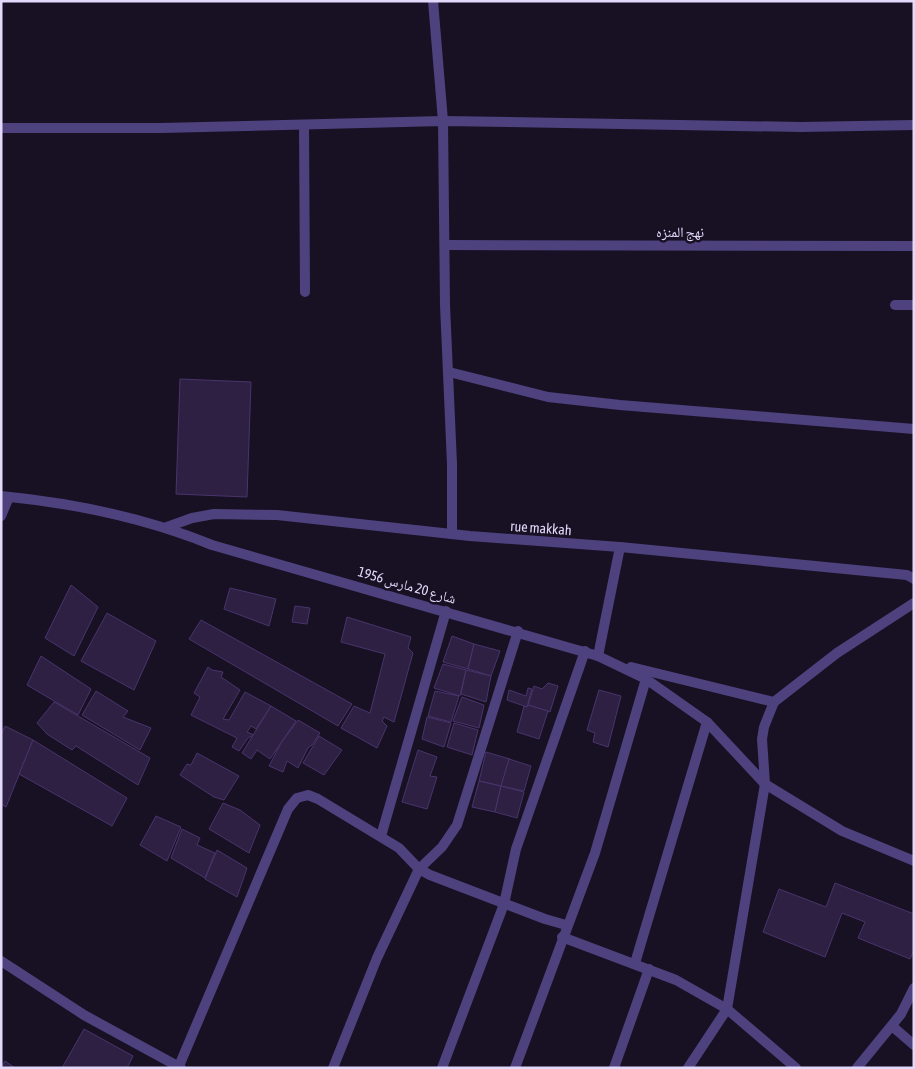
<svg xmlns="http://www.w3.org/2000/svg" width="915" height="1069" font-family="'Asap Condensed','Noto Naskh Arabic',sans-serif">
  <style>
    .building { fill: #2d2043; stroke: #49346c }
    .lines { fill: none; stroke-linecap: round; stroke-linejoin: round }
    .minor { stroke: #4e427e; stroke-width: 10 }
    .labels { text-anchor: middle; stroke-width: 5; stroke-linejoin: round; paint-order: stroke }
    .street-label { font-size: 14px; fill: #e2d9fb; stroke: #181124 }
  </style>
  <rect width="100%" height="100%" fill="#181124"/>
  <!-- building -->
  <g class="building">
    <path d="M180 379 251 382 247 497 176 494Z"/>
    <path d="M71 585 98 607 74 656 45 638Z"/>
    <path d="M230 588 276 599 269 626 224 609Z"/>
    <path d="M295 606 310 608 307 624 292 622Z"/>
    <path d="M107 613 156 641 134 690 81 661Z"/>
    <path d="M347 617 411 637 408 648 413 653 394 722 384 717 382 721 387 726 377 748 341 728 354 706 370 713 385 654 341 642Z"/>
    <path d="M201 620 352 704 338 726 189 639Z"/>
    <path d="M452 636 474 644 468 669 443 662Z"/>
    <path d="M474 644 500 651 491 676 468 669Z"/>
    <path d="M41 656 91 689 78 715 27 685Z"/>
    <path d="M443 664 466 670 460 696 434 688Z"/>
    <path d="M208 667 212 670 223 672 221 677 240 690 223 719 229 720 245 692 271 706 256 729 251 726 247 732 254 735 248 738 239 751 232 747 237 738 191 715 200 697 194 693Z"/>
    <path d="M466 670 491 676 486 702 461 694Z"/>
    <path d="M548 683 558 686 550 712 528 705 534 686 542 689Z"/>
    <path d="M528 688 532 689 527 707 507 700 509 690 526 696Z"/>
    <path d="M599 690 621 696 608 747 593 742 595 733 587 730Z"/>
    <path d="M96 691 128 711 123 717 151 728 140 750 82 715Z"/>
    <path d="M435 691 459 696 451 722 428 716Z"/>
    <path d="M462 697 484 705 479 728 453 721Z"/>
    <path d="M54 702 150 758 138 785 76 746 72 750 47 734 37 723Z"/>
    <path d="M528 705 548 711 539 739 517 732 524 706 527 707Z"/>
    <path d="M271 706 296 721 270 759 257 750 251 759 242 753Z"/>
    <path d="M427 717 451 723 444 747 422 739Z"/>
    <path d="M298 720 320 733 312 745 308 748 298 768 287 761 283 772 269 766 281 743Z"/>
    <path d="M454 723 478 730 472 755 447 747Z"/>
    <path d="M5 726 33 740 6 807 1 804V735Z"/>
    <path d="M319 736 342 750 324 775 303 763Z"/>
    <path d="M33 740 127 798 112 826 19 774Z"/>
    <path d="M418 750 437 757 430 776 437 777 427 809 402 802Z"/>
    <path d="M486 752 510 759 501 786 479 781Z"/>
    <path d="M197 753 239 776 224 800 214 797 180 775 187 764 191 765Z"/>
    <path d="M509 759 531 766 524 791 501 786Z"/>
    <path d="M479 781 501 786 495 812 472 807Z"/>
    <path d="M501 786 524 792 517 818 495 812Z"/>
    <path d="M223 803 240 810 260 825 249 853 209 829Z"/>
    <path d="M156 816 181 827 167 861 140 845Z"/>
    <path d="M182 829 200 838 197 845 215 853 205 878 171 858Z"/>
    <path d="M217 850 247 868 237 897 205 879Z"/>
    <path d="M835 883 914 914V950L910 959 858 938 865 922 842 913 825 957 763 932 779 889 826 907Z"/>
    <path d="M84 1029 133 1056 127 1068H62Z"/>
    <path d="M5 1061 15 1068H1Z"/>
  </g>
  <g class="lines">
    <!-- minor -->
    <g class="minor">
      <path d="M433 1 443 121 445 305 452 464V534"/>
      <path d="M304 125 305 292"/>
      <path d="M1 128H161L443 121 801 127 914 125"/>
      <path d="M446 245 914 246"/>
      <path d="M895 305H914"/>
      <path d="M449 372 548 397 620 405 914 429"/>
      <path d="M1 496C73 503 146 518 212 545L598 656 646 679 707 722 765 784 842 831 914 861"/>
      <path d="M1 516 9 497"/>
      <path d="M167 527 192 518 214 514 277 515 470 536 620 547 907 575 914 579"/>
      <path d="M598 656 620 547"/>
      <path d="M631 667 774 702 764 727 762 739 765 784 727 1009 688 1068"/>
      <path d="M774 702 837 653 914 603"/>
      <path d="M381 836 446 611"/>
      <path d="M562 937 676 980 727 1009 796 1068"/>
      <path d="M1 961 84 1015 181 1068"/>
      <path d="M635 963 707 722"/>
      <path d="M892 1026 914 1045"/>
      <path d="M179 1066 288 809 297 798 308 795 318 799 399 848 419 869 430 875 545 919 566 925"/>
      <path d="M333 1068 377 958 419 869 442 847 457 825 518 631"/>
      <path d="M442 1068 504 904 516 849 585 651"/>
      <path d="M515 1068 595 853 646 679"/>
      <path d="M614 1068 649 969"/>
      <path d="M857 1068 901 1014 914 988"/>
    </g>
  </g>
  <g class="labels">
    <!-- street labels -->
    <g class="street-label">
      <text x="680" y="237">نهج المنزه</text>
      <text transform="translate(541 528) rotate(4)" y="5">rue makkah</text>
      <text transform="translate(407 585) rotate(16)" y="5">شارع 20 مارس 1956</text>
    </g>
  </g>
  <!-- border -->
  <rect width="915" height="1069" fill="none" stroke="#e2d9fb" stroke-width="5"/>
</svg>
